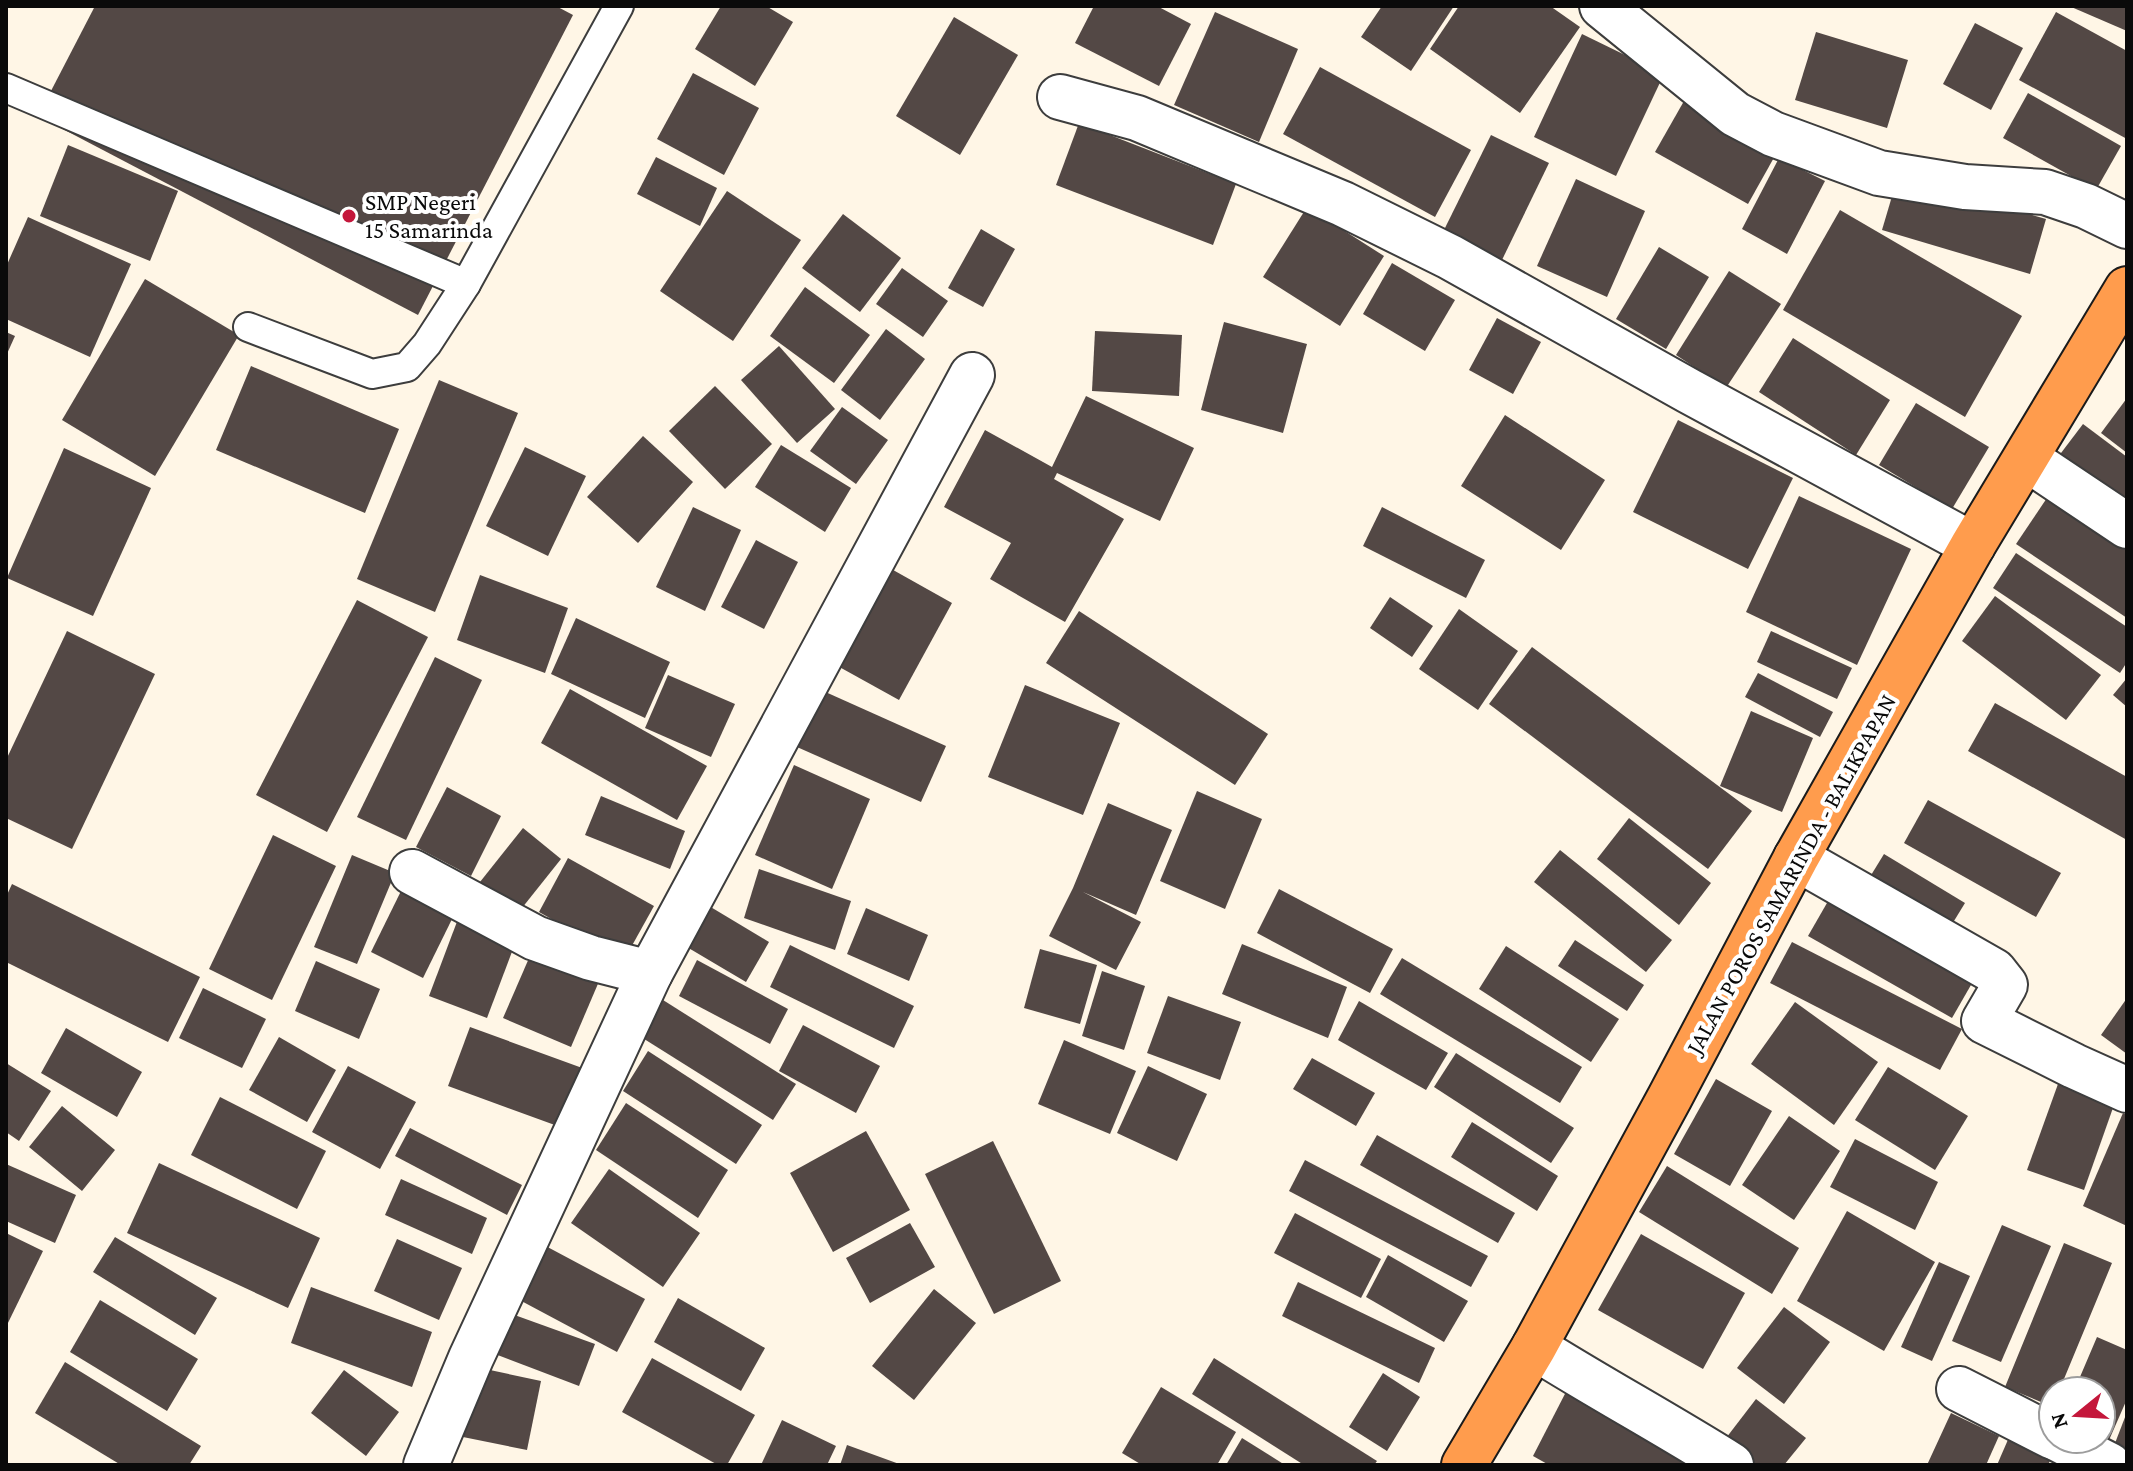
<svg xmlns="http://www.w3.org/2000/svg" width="2133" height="1471" font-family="'Crimson Pro',serif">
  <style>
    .building { fill: #534845 }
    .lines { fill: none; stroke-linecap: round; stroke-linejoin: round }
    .service-casing { stroke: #3d3d3d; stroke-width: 32 }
    .minor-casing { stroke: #3d3d3d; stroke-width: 48 }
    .trunk-casing { stroke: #1b1b1b; stroke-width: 48 }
    .service { stroke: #fff; stroke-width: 28 }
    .minor { stroke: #fff; stroke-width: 44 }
    .trunk { stroke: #ff9c4d; stroke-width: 44 }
    .poi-dot { fill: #c4173b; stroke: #fff; stroke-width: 3 }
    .labels { text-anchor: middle; stroke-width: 8; stroke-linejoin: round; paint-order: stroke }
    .poi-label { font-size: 24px; fill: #0a0a0a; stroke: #fff; text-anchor: start }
    .street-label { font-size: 24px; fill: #0a0a0a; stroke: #fff }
  </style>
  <rect width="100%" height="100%" fill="#fff6e6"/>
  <!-- building -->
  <g class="building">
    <path d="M95 6H556L573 15 418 315 38 116Z"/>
    <path d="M721 6H766L793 22 755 86 695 49Z"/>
    <path d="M1094 6H1157L1191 24 1159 86 1075 43Z"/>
    <path d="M1382 6H1454L1411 71 1361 37Z"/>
    <path d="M1459 6H1550L1580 27 1520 113 1430 49Z"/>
    <path d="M2069 6H2127V31Z"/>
    <path d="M1215 12 1298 49 1259 142 1174 105Z"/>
    <path d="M2056 12 2127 51V139L2019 80Z"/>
    <path d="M954 17 1018 55 960 155 896 116Z"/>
    <path d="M1975 23 2023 48 1991 110 1943 84Z"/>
    <path d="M1816 32 1908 60 1887 128 1795 100Z"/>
    <path d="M1582 34 1664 74 1616 176 1534 137Z"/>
    <path d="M1320 67 1471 150 1435 217 1283 134Z"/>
    <path d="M693 73 759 108 724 175 657 139Z"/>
    <path d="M2028 93 2121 146 2096 190 2003 138Z"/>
    <path d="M1684 101 1776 154 1748 204 1655 152Z"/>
    <path d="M1079 123 1236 184 1213 245 1056 185Z"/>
    <path d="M1491 135 1549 163 1501 262 1443 232Z"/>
    <path d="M68 145 178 191 150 261 40 216Z"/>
    <path d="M656 157 717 188 700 226 637 194Z"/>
    <path d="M1779 158 1825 181 1787 254 1742 229Z"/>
    <path d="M1898 176 2046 219 2030 274 1882 230Z"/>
    <path d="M1576 179 1645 211 1607 297 1537 266Z"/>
    <path d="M727 191 801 240 733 341 660 291Z"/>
    <path d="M1307 207 1384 256 1340 326 1263 277Z"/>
    <path d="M1840 210 2022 316 1965 417 1783 310Z"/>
    <path d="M843 214 901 258 860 312 802 268Z"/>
    <path d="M28 217 131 264 90 357 6 319V267Z"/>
    <path d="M981 229 1015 249 983 307 948 288Z"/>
    <path d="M1659 247 1709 277 1666 349 1616 319Z"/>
    <path d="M1392 263 1455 300 1425 351 1363 314Z"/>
    <path d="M902 268 948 301 923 337 876 304Z"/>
    <path d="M1729 271 1781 304 1726 388 1676 355Z"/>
    <path d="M145 279 239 335 155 476 62 420Z"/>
    <path d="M805 287 870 335 834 383 770 336Z"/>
    <path d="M1497 318 1541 342 1513 394 1469 370Z"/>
    <path d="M1224 322 1307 344 1283 433 1201 410Z"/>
    <path d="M886 329 925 359 880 420 841 390Z"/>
    <path d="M1095 331 1182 335 1179 396 1092 391Z"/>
    <path d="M6 332 15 336 6 356Z"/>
    <path d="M1793 338 1890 400 1856 455 1759 392Z"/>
    <path d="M779 346 835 409 797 443 741 380Z"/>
    <path d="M251 366 399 429 365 513 216 450Z"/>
    <path d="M439 380 518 413 435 612 357 579Z"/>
    <path d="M715 386 772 444 725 489 669 431Z"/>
    <path d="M1086 396 1194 448 1160 521 1057 473 1054 479 1124 519 1065 622 990 579 1011 543 944 507 985 430 1052 467Z"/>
    <path d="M2127 398V453L2101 433Z"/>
    <path d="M1916 403 1989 447 1952 509 1879 465Z"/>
    <path d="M842 407 888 440 856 484 810 451Z"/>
    <path d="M1505 415 1605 480 1561 550 1461 486Z"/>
    <path d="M1678 420 1793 478 1748 569 1633 512Z"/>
    <path d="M2083 424 2127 457V510L2058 457Z"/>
    <path d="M643 436 693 482 638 543 587 497Z"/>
    <path d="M781 445 851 488 825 532 755 487Z"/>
    <path d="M525 447 586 476 548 556 486 526Z"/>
    <path d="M64 448 151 488 93 616 7 578Z"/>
    <path d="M2053 489 2127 539V618L2016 544Z"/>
    <path d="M1799 496 1911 549 1857 665 1746 612Z"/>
    <path d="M693 507 741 530 705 611 656 587Z"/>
    <path d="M1382 507 1485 560 1466 598 1363 546Z"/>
    <path d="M756 540 798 562 764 629 721 607Z"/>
    <path d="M2016 553 2127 627V662L2120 673 1993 588Z"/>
    <path d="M886 566 952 603 899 700 834 664Z"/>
    <path d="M480 575 568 608 545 673 457 640Z"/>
    <path d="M1995 596 2101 675 2066 720 1962 641Z"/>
    <path d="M1390 597 1433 626 1412 657 1370 628Z"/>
    <path d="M357 600 428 637 327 832 256 795Z"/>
    <path d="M1459 609 1518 651 1478 710 1419 669Z"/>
    <path d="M1079 611 1268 734 1235 785 1046 663Z"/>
    <path d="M576 618 670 662 645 718 551 674Z"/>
    <path d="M67 631 155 674 72 849 6 818V760Z"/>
    <path d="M1771 631 1852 668 1837 699 1757 662Z"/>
    <path d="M1532 647 1752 811 1708 869 1489 704Z"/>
    <path d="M435 657 482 680 406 840 357 817Z"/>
    <path d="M1758 673 1833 712 1820 737 1745 697Z"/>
    <path d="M668 675 735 704 711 757 645 728Z"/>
    <path d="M2127 678V707L2113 695Z"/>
    <path d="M1025 685 1120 723 1083 815 988 777Z"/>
    <path d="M570 689 707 766 677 820 541 743Z"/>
    <path d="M821 690 946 746 921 802 797 747Z"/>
    <path d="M1995 703 2127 777V840L1968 751Z"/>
    <path d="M1751 711 1813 738 1782 812 1720 786Z"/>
    <path d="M794 765 870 799 832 889 755 855Z"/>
    <path d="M447 787 501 816 471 876 416 847Z"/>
    <path d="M1197 791 1262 819 1225 909 1160 881Z"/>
    <path d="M601 796 685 831 670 869 585 835Z"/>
    <path d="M1928 800 2061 873 2036 917 1904 843Z"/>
    <path d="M1108 803 1172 830 1136 915 1083 892 1141 922 1116 970 1049 936 1073 888Z"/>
    <path d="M1629 818 1711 883 1679 925 1597 859Z"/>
    <path d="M523 828 561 859 514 918 476 887Z"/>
    <path d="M273 835 336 866 272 1000 209 969Z"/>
    <path d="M1560 850 1672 940 1646 972 1534 882Z"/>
    <path d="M1884 854 1965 903 1946 934 1865 885Z"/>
    <path d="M352 855 395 873 357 964 314 947Z"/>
    <path d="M568 858 654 906 624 960 539 912Z"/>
    <path d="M759 869 851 901 835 950 744 918Z"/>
    <path d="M12 884 200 977 168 1042 6 962V897Z"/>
    <path d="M403 887 455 913 423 978 371 952Z"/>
    <path d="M1279 889 1393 949 1370 993 1257 933Z"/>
    <path d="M1831 896 1975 978 1952 1018 1808 936Z"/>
    <path d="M699 900 769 942 746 982 675 940Z"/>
    <path d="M866 908 928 935 909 981 847 954Z"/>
    <path d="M461 911 519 933 487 1018 429 996Z"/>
    <path d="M1575 940 1644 985 1627 1011 1558 966Z"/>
    <path d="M536 942 603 972 571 1047 503 1018Z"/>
    <path d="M1792 942 1962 1029 1940 1070 1770 983Z"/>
    <path d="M1242 944 1347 987 1328 1038 1222 994Z"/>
    <path d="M790 945 914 1006 894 1048 770 987Z"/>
    <path d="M1506 946 1619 1019 1591 1062 1479 989Z"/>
    <path d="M1040 949 1097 965 1080 1024 1024 1008Z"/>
    <path d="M1402 958 1582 1067 1560 1103 1380 994Z"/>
    <path d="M697 960 788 1009 770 1044 679 996Z"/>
    <path d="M316 961 380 989 359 1039 295 1011Z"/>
    <path d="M1102 971 1145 986 1124 1050 1082 1036Z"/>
    <path d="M203 988 266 1019 242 1068 179 1038Z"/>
    <path d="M1168 996 1241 1022 1220 1080 1147 1053Z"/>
    <path d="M2127 998V1054L2101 1035Z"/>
    <path d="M663 1000 796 1084 773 1120 641 1037Z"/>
    <path d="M1359 1001 1448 1053 1426 1090 1338 1040Z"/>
    <path d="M1795 1002 1878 1062 1834 1125 1751 1064Z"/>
    <path d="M803 1025 880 1066 856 1113 779 1071Z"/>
    <path d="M470 1027 585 1069 563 1128 448 1086Z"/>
    <path d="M66 1028 142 1072 117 1117 41 1073Z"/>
    <path d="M279 1037 336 1070 307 1122 249 1090Z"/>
    <path d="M1064 1040 1136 1071 1110 1134 1038 1104Z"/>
    <path d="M648 1051 762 1125 736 1164 623 1091Z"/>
    <path d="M1456 1053 1574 1128 1551 1163 1434 1087Z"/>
    <path d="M1312 1058 1375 1093 1356 1126 1293 1089Z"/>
    <path d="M6 1063 51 1091 19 1141 6 1132Z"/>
    <path d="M348 1066 416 1102 380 1169 312 1132Z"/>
    <path d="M1148 1066 1207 1094 1177 1161 1117 1133Z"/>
    <path d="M1888 1067 1968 1116 1935 1170 1855 1120Z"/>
    <path d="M1716 1079 1772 1111 1730 1186 1674 1154Z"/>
    <path d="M2058 1084 2114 1105 2084 1190 2027 1170Z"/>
    <path d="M220 1097 326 1151 297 1209 191 1155Z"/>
    <path d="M626 1103 728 1170 698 1218 596 1150Z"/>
    <path d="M62 1106 115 1150 82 1191 29 1147Z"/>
    <path d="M2123 1113 2127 1115V1226L2083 1206Z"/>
    <path d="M1789 1116 1840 1151 1794 1220 1742 1185Z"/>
    <path d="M1472 1122 1558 1176 1537 1211 1451 1157Z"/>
    <path d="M410 1128 522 1185 507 1215 395 1156Z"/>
    <path d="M866 1131 910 1210 833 1252 790 1173Z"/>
    <path d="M1377 1135 1515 1213 1498 1243 1360 1165Z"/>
    <path d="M1855 1139 1938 1182 1915 1230 1830 1187Z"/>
    <path d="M993 1141 1061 1281 994 1314 925 1174Z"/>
    <path d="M1305 1160 1488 1256 1471 1287 1289 1191Z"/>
    <path d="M159 1163 320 1238 288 1308 127 1233Z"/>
    <path d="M6 1164 76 1195 55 1243 6 1221Z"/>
    <path d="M1667 1166 1799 1248 1772 1294 1639 1212Z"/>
    <path d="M609 1169 700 1233 663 1287 571 1223Z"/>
    <path d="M401 1179 487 1218 472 1254 385 1215Z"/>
    <path d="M1847 1211 1935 1262 1884 1351 1797 1301Z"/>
    <path d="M1295 1213 1381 1259 1361 1298 1274 1253Z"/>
    <path d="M910 1223 935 1267 870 1303 846 1258Z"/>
    <path d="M2002 1225 2051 1246 2001 1362 1952 1341Z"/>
    <path d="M6 1233 43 1251 6 1327Z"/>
    <path d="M1641 1234 1745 1293 1703 1369 1598 1310Z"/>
    <path d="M115 1237 217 1298 195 1335 93 1272Z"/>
    <path d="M397 1239 462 1268 439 1320 374 1291Z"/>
    <path d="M540 1243 645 1299 617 1352 512 1296Z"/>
    <path d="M2064 1243 2112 1263 2059 1391H2053V1407L2005 1387Z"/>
    <path d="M1388 1255 1468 1301 1444 1342 1366 1297Z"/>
    <path d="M1939 1262 1970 1276 1932 1361 1901 1347Z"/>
    <path d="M1298 1282 1435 1348 1419 1383 1282 1316Z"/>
    <path d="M311 1287 432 1332 412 1387 291 1343Z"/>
    <path d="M934 1289 976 1323 914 1400 872 1366Z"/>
    <path d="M678 1298 765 1348 741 1391 654 1342Z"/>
    <path d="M100 1300 198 1359 167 1411 70 1352Z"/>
    <path d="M1784 1307 1830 1342 1784 1404 1737 1368Z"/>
    <path d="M509 1313 595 1344 579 1386 495 1354Z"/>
    <path d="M2097 1337 2127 1350V1399L2106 1447 2101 1439V1391H2074Z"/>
    <path d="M652 1358 755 1415 727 1465H718L622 1412Z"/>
    <path d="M1214 1358 1377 1461 1374 1465H1304L1192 1394Z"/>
    <path d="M65 1362 201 1446 189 1465H121L35 1413Z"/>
    <path d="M471 1366 541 1381 527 1450 458 1436Z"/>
    <path d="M344 1370 399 1412 366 1456 311 1413Z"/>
    <path d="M1383 1373 1420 1397 1387 1451 1349 1427Z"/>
    <path d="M1161 1387 1236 1432 1217 1465H1142L1122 1453Z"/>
    <path d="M1568 1388 1705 1465H1549L1533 1456Z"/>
    <path d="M1756 1399 1806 1438 1784 1465H1752L1723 1442Z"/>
    <path d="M2127 1412V1457L2112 1451Z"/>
    <path d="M1951 1413 1999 1436 1986 1465H1927Z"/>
    <path d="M782 1420 836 1446 827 1465H761Z"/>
    <path d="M2010 1435 2053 1454 2048 1465H1997Z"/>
    <path d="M1242 1438 1285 1465H1226Z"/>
    <path d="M847 1445 902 1465H840Z"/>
  </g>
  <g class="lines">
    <defs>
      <g id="service">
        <path d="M6 88 466 284"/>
        <path d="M248 327 372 374 407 367 427 344 466 284 619 6"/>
      </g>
      <g id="minor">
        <path d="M1602 6 1735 114 1773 134 1879 173 1965 187 2045 192 2086 206 2127 226"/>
        <path d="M1060 97 1137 118 1343 204 1450 257 1689 391 1973 545"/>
        <path d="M2027 459 2127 526"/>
        <path d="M1796 858 1994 971 2005 985 1984 1021 2074 1066 2127 1090"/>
        <path d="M412 872 535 938 591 958 650 973"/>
        <path d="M1534 1347C1599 1388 1666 1424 1731 1465"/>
        <path d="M1959 1389 2053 1437"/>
        <path d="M2058 1439 2109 1465"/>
        <path d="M426 1465 471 1358 650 973 972 375"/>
      </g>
      <path id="trunk" d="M1464 1465 1534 1347 1670 1097 1796 858 1973 545 2127 289"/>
    </defs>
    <!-- service casing -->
    <use href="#service" class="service-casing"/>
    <!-- minor casing -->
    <use href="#minor" class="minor-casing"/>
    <!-- trunk casing -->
    <use href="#trunk" class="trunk-casing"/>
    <!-- service -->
    <use href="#service" class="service"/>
    <!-- minor -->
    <use href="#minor" class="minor"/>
    <!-- trunk -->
    <use href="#trunk" class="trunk"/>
  </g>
  <!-- markers -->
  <circle class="poi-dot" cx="349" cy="216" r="8"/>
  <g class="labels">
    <!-- poi labels -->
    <g class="poi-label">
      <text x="365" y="210">SMP Negeri<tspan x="365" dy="28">15 Samarinda</tspan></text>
    </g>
    <!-- street labels -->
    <g class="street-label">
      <text transform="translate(1791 874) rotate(-61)" y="8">JALAN POROS SAMARINDA - BALIKPAPAN</text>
    </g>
  </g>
  <!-- border -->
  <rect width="2133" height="1471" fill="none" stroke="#0a0a0a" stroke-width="16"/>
  <!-- north arrow -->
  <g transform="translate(2077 1415) rotate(252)"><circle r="38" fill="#ffffff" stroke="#9d9d9d" stroke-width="2"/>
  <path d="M0-6L14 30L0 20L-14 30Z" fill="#c4173b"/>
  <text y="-12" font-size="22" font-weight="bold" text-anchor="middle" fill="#0a0a0a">N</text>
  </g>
</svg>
